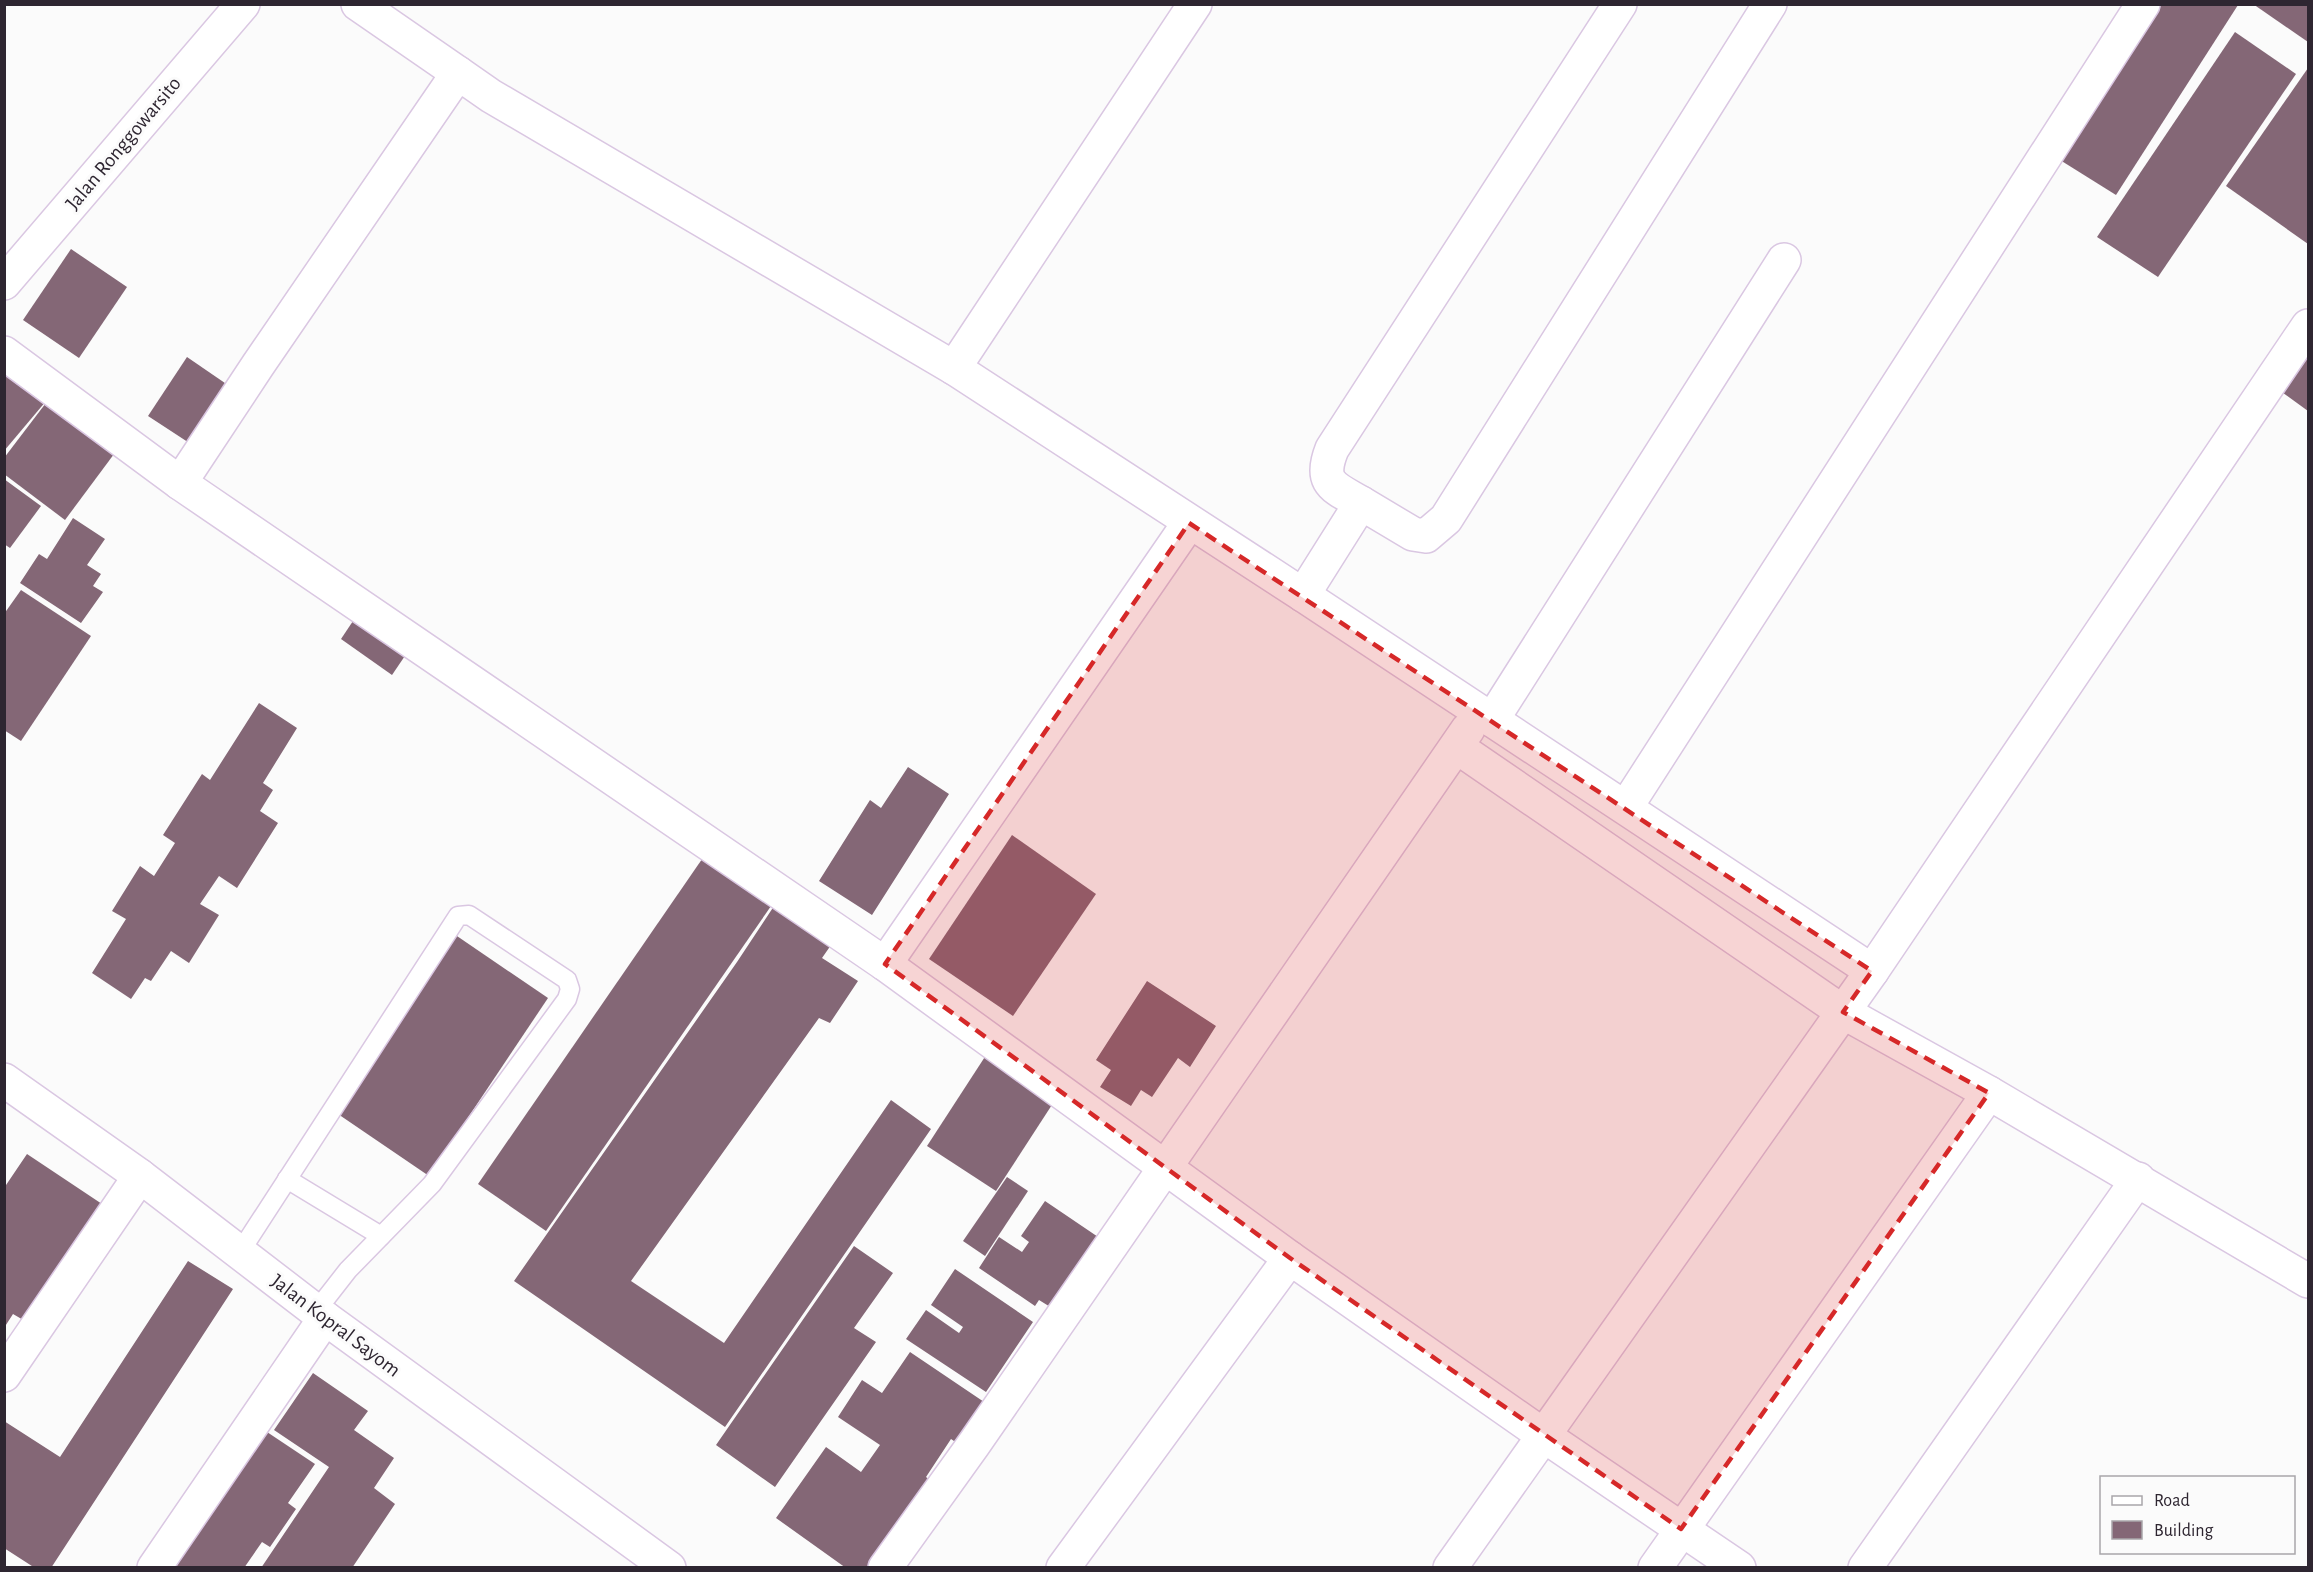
<svg xmlns="http://www.w3.org/2000/svg" width="2313" height="1572" font-family="'Alegreya Sans',sans-serif">
  <style>
    .building { fill: #846776 }
    .lines { fill: none; stroke-linecap: round; stroke-linejoin: round }
    .lane-casing { stroke: #dac7e2; stroke-width: 21 }
    .street-casing { stroke: #dac7e2; stroke-width: 36 }
    .secondary-casing { stroke: #dac7e2; stroke-width: 36 }
    .lane { stroke: #fff; stroke-width: 18 }
    .street { stroke: #fff; stroke-width: 33 }
    .secondary { stroke: #fff; stroke-width: 33 }
    .marked { fill: #d62828; fill-opacity: 0.2; stroke: #d62828; stroke-width: 4.5; stroke-dasharray: 12 8; stroke-linejoin: round }
    .labels { text-anchor: middle; stroke-width: 6; stroke-linejoin: round; paint-order: stroke }
    .street-label { font-size: 21px; fill: #2e2631; stroke: #fbfbfb }
  </style>
  <rect width="100%" height="100%" fill="#fbfbfb"/>
  <!-- building -->
  <g class="building">
    <path d="M2253 4H2308V42Z"/>
    <path d="M2160 5H2238L2116 195 2060 160Z"/>
    <path d="M2235 32 2296 74 2158 277 2097 237Z"/>
    <path d="M2308 68V244L2226 186Z"/>
    <path d="M71 249 127 287 79 358 23 320Z"/>
    <path d="M2308 334V411L2272 385Z"/>
    <path d="M4 355 52 394 4 451Z"/>
    <path d="M187 357 238 392 200 450 148 416Z"/>
    <path d="M52 395 120 446 65 520 4 474V458Z"/>
    <path d="M4 479 41 506 10 548 4 544Z"/>
    <path d="M73 518 105 539 87 565 101 574 93 586 103 592 81 623 20 583 39 554 47 559Z"/>
    <path d="M21 590 91 636 21 741 4 730V614Z"/>
    <path d="M361 609 413 644 392 675 341 639Z"/>
    <path d="M259 703 297 728 263 783 273 790 260 811 278 823 237 888 219 876 200 904 219 915 189 963 171 951 151 981 145 978 131 999 92 973 126 919 112 911 140 866 154 876 175 843 163 835 202 774 210 780Z"/>
    <path d="M908 767 949 794 872 915 819 881 870 800 881 808Z"/>
    <path d="M1012 835 1096 894 1013 1016 929 959Z"/>
    <path d="M709 849 778 896 546 1231 478 1184Z"/>
    <path d="M780 897 838 935 822 958 858 981 830 1023 819 1018 631 1281 724 1343 891 1100 931 1129 725 1427 514 1281 737 962Z"/>
    <path d="M454 934 548 998 429 1176 335 1112Z"/>
    <path d="M1147 981 1216 1026 1190 1067 1178 1058 1152 1097 1141 1090 1131 1106 1100 1087 1111 1070 1096 1060Z"/>
    <path d="M990 1049 1059 1094 996 1191 927 1146Z"/>
    <path d="M27 1154 111 1210 25 1321 13 1314 4 1328V1188Z"/>
    <path d="M1007 1177 1028 1191 985 1256 963 1241Z"/>
    <path d="M1045 1201 1107 1243 1060 1313 1039 1300 1035 1306 979 1268 999 1237 1022 1252 1029 1242 1021 1236Z"/>
    <path d="M854 1246 893 1273 854 1328 876 1342 775 1487 716 1445Z"/>
    <path d="M188 1261 233 1289 51 1568H35L4 1548V1421L60 1457Z"/>
    <path d="M955 1269 1033 1322 986 1392 906 1339 926 1310 959 1333 963 1327 931 1305Z"/>
    <path d="M910 1352 993 1408 966 1449 951 1439 926 1477 937 1486 879 1568H846L776 1518 826 1447 861 1472 880 1445 838 1417 862 1380 882 1393Z"/>
    <path d="M313 1373 368 1411 354 1430 394 1458 374 1488 395 1504 352 1568H261L329 1467 274 1430Z"/>
    <path d="M267 1432 315 1464 288 1503 296 1509 270 1547 262 1542 244 1568H174Z"/>
  </g>
  <g class="lines">
    <defs>
      <g id="lane">
        <path d="M287 1179 381 1236"/>
        <path d="M240 1252 458 916 469 915 567 980 570 989 567 999 432 1184 348 1270 316 1311"/>
      </g>
      <g id="street">
        <path d="M358 4 458 73"/>
        <path d="M4 353 180 483 258 365 458 73 491 96 954 368 1303 595 1872 971 1843 1012 1989 1093 2308 1281"/>
        <path d="M954 368 1195 4"/>
        <path d="M180 483 885 964 1290 1258 1543 1435 1739 1568"/>
        <path d="M1361 503 1413 534 1426 536 1446 519 1770 4"/>
        <path d="M1303 595 1361 503C1334 487 1318 484 1332 449L1620 4"/>
        <path d="M1492 720 1784 260"/>
        <path d="M1626 807 2143 4"/>
        <path d="M885 964 1189 523"/>
        <path d="M1872 971 2308 326"/>
        <path d="M4 1375 140 1176"/>
        <path d="M154 1568 325 1318"/>
        <path d="M885 1568 974 1444 1468 729"/>
        <path d="M1063 1568 1290 1258"/>
        <path d="M1450 1568 1843 1012 1457 747"/>
        <path d="M1655 1568 1989 1093"/>
        <path d="M1865 1568 2138 1179"/>
      </g>
      <g id="secondary">
        <path d="M4 283 243 4"/>
        <path d="M4 1080 140 1176 325 1318 669 1568"/>
      </g>
    </defs>
    <!-- lane casing -->
    <use href="#lane" class="lane-casing"/>
    <!-- street casing -->
    <use href="#street" class="street-casing"/>
    <!-- secondary casing -->
    <use href="#secondary" class="secondary-casing"/>
    <!-- lane -->
    <use href="#lane" class="lane"/>
    <!-- street -->
    <use href="#street" class="street"/>
    <!-- secondary -->
    <use href="#secondary" class="secondary"/>
  </g>
  <!-- marked area -->
  <path class="marked" d="M1189 523 1872 971 1843 1012 1989 1093 1681 1529 1290 1258 885 964Z"/>
  <g class="labels">
    <!-- street labels -->
    <g class="street-label">
      <text transform="translate(123 143) rotate(-50)" y="7">Jalan Ronggowarsito</text>
      <text transform="translate(336 1325) rotate(37)" y="7">Jalan Kopral Sayom</text>
    </g>
  </g>
  <!-- border -->
  <rect width="2313" height="1572" fill="none" stroke="#2e2631" stroke-width="12"/>
  <!-- legend -->
  <rect x="2100" y="1476" width="195" height="78" fill="#fbfbfb" stroke="#a9a6aa" stroke-width="1.5"/>
  <rect x="2112" y="1496" width="30" height="9" fill="#ffffff" stroke="#a9a6aa" stroke-width="1.5"/>
  <text x="2154" y="1506" font-size="18" fill="#2e2631">Road</text>
  <rect x="2112" y="1521" width="30" height="18" fill="#846776" stroke="#a9a6aa" stroke-width="1.5"/>
  <text x="2154" y="1536" font-size="18" fill="#2e2631">Building</text>
</svg>
